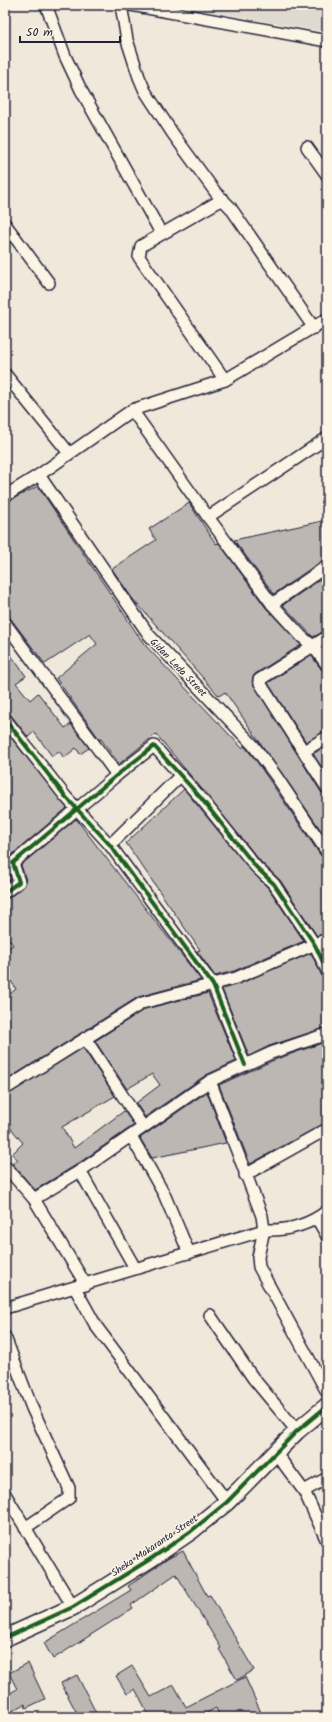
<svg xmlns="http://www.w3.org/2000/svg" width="332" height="1722" font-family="Kalam,sans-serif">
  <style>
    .built { fill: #e0d9cf }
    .building { fill: #bcb7b3; stroke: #22223b }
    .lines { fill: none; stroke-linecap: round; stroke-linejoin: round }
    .street-casing { stroke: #22223b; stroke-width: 14 }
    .secondary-casing { stroke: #22223b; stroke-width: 19 }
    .street { stroke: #fcf5e5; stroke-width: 11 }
    .secondary { stroke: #fcf5e5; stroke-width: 16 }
    .cycleway-casing { stroke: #fcf5e5; stroke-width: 6 }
    .cycleway { stroke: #1b5e20; stroke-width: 4 }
    .labels { text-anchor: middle; stroke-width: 3; stroke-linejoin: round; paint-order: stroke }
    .street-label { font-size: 10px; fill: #22223b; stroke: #fcf5e5 }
  </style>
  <rect width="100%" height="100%" fill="#efe8db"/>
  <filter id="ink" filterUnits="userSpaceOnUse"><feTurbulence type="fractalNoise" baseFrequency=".025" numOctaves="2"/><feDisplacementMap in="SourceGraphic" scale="8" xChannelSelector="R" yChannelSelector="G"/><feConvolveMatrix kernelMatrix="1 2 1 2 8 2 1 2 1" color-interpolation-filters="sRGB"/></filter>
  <g filter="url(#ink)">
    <!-- built -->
    <path class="built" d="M175 5H327V32Z"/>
    <!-- building -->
    <g class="building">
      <path d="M38 486 144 644 242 748 244 746 255 759 321 856 327 859V932L317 936 280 880 261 862 205 793 156 734 119 764 101 739 100 740 56 678 97 644 90 634 45 664 5 611V503Z"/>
      <path d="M189 503 216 544 219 543 266 608 301 645 255 674 253 677 252 682 321 792 327 795V839L225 692 219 696 132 598 112 569 156 540 149 529Z"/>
      <path d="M327 520V559L323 560 274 594 234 540Z"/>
      <path d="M327 575V630L313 637 283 605Z"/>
      <path d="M5 647 26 676 16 683 30 700 38 693 65 728 71 724 89 748 80 754 76 748 64 758 59 751 52 756 34 732 28 737 11 715 5 712Z"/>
      <path d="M311 655 321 669 327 672V730L306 742 268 683Z"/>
      <path d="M5 730 67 808 8 858 6 865 11 879 5 883Z"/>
      <path d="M327 745V775L313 754Z"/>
      <path d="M184 789 251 871 269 889 304 941 234 971 215 976 197 951 200 950 126 843Z"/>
      <path d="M76 819 201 980 138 997 5 1081V998L16 989 5 971V950L13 945 5 934V899L9 898 25 885 26 880 21 865Z"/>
      <path d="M311 953 321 974 327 978V1027L269 1046 249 1056 222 989 239 984Z"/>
      <path d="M208 993 236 1061 206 1075 145 1117 136 1103 160 1085 152 1074 127 1089 95 1041 145 1009Z"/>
      <path d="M325 1042 327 1045V1122L250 1164 219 1085 274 1060Z"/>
      <path d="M83 1048 115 1096 62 1127 74 1148 124 1111 134 1125 76 1165 35 1190 12 1163 18 1160 12 1154 23 1143 5 1121V1096Z"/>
      <path d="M207 1092 226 1143 152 1158 140 1138Z"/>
      <path d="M183 1551 207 1596 210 1595 254 1670 237 1680 219 1649 221 1648 176 1574 131 1605 133 1608 53 1659 44 1643 131 1590 128 1586 169 1558Z"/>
      <path d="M28 1663 45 1699 26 1708 25 1704 5 1715V1696L17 1689 9 1673Z"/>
      <path d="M132 1666 151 1697 174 1685 186 1707 245 1677 263 1717H220L216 1708 199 1717H150L135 1689 127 1694 116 1676Z"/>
      <path d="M77 1675 98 1717H79L61 1683Z"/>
    </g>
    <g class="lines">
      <defs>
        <g id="street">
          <path d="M46 5 65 56 81 90 161 233"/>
          <path d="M121 5 127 40 139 77 145 91 173 134 216 193 230 207 314 328"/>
          <path d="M131 5 327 41"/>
          <path d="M307 147 327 175"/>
          <path d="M223 199 141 246 139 257 225 380"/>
          <path d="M5 224 49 283"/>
          <path d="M5 374 69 453"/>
          <path d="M132 410 208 517 272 604 302 637 313 646 327 665"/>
          <path d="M39 475 149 635 253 745 276 776 327 852"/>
          <path d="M5 496 39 475 132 410 225 380 327 319"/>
          <path d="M208 517 327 438"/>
          <path d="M272 604 327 566"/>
          <path d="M5 623 117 775"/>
          <path d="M327 637 259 680 260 683 327 788"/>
          <path d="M5 719 65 796 110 845 213 985 245 1065"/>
          <path d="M304 751 327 737"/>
          <path d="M110 845 181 775"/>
          <path d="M5 892 19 882 13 863 117 775 154 746 200 797 256 867 274 884 315 945 327 971"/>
          <path d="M85 1038 143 1127"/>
          <path d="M210 1081 262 1216 264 1230 258 1257 259 1267 327 1392"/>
          <path d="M5 1089 142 1003 236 978 327 939"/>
          <path d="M131 1136 164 1194 189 1253"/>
          <path d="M5 1166 34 1199 86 1285"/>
          <path d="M80 1171 135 1268"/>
          <path d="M245 1175 327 1129"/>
          <path d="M34 1199 80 1171 210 1081 271 1053 327 1034"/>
          <path d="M317 1218 327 1236"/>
          <path d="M75 1288 96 1326 227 1502"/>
          <path d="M5 1308 264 1230C287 1231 309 1225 327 1211"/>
          <path d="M210 1315 253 1378 297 1431"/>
          <path d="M5 1337 32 1408 69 1488V1498L25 1528"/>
          <path d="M275 1452 304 1491 327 1541"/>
          <path d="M304 1491 327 1478"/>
          <path d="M5 1494 73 1607"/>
        </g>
        <path id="secondary" d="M5 1638 73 1607 152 1558 190 1532 227 1502 297 1431 327 1406"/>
      </defs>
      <!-- street casing -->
      <use href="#street" class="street-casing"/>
      <!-- secondary casing -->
      <use href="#secondary" class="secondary-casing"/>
      <!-- street -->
      <use href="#street" class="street"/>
      <!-- secondary -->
      <use href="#secondary" class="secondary"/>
      <defs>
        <g id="cycleway">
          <path d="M5 719 65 796 110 845 213 985 245 1065"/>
          <path d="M5 892 19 882 13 863 117 775 154 746 200 797 256 867 274 884 315 945 327 971"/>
          <path d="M5 1638 73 1607 152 1558 190 1532 227 1502 297 1431 327 1406"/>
        </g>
      </defs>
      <!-- cycleway casing -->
      <use href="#cycleway" class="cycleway-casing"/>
      <!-- cycleway -->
      <use href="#cycleway" class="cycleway"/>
    </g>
  </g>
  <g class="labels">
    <!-- street labels -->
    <g class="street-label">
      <text transform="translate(179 667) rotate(46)" y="4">Gidan Leda Street</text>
      <text transform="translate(154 1545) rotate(-34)" y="4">Sheka Makaranta Street</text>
    </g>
  </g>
  <!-- margin -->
  <rect width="332" height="1722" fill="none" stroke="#fcf5e5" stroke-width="20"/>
  <rect x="10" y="10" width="312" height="1702" fill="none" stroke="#22223b" stroke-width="1.5" filter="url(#ink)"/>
  <!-- scale -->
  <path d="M20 36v6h100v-6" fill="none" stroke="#22223b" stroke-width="2"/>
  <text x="26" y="36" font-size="12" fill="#22223b" stroke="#fcf5e5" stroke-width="3" paint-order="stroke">50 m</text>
</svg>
